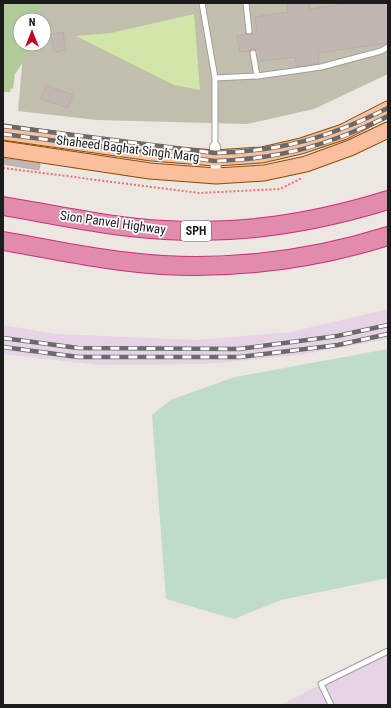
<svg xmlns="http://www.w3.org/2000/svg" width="391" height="708" font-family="'Roboto Condensed',sans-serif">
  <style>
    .industrial { fill: #e6d4e6 }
    .construction { fill: #c1beae }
    .grass { fill: #d2e6a9 }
    .forest { fill: #b0cb98 }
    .wetland { fill: #bfdbc9 }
    .building { fill: #c1b6b2; stroke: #beaca5 }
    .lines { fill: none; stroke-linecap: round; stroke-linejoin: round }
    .service-casing { stroke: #9d9d9d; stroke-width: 7 }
    .minor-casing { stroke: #9d9d9d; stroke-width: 12 }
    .primary-casing { stroke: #8e4906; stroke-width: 17 }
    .motorway-casing { stroke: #cf2b80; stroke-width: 20 }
    .path { stroke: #f36d76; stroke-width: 2; stroke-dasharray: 2 2; stroke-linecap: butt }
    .service { stroke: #fff; stroke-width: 5 }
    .minor { stroke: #fff; stroke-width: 10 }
    .primary { stroke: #f8c09d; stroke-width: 15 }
    .motorway { stroke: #e28cab; stroke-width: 18 }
    .rail-casing { stroke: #6a6a6a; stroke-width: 4.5 }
    .rail { stroke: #fff; stroke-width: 3; stroke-dasharray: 9; stroke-linecap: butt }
    .labels { text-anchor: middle; stroke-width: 3.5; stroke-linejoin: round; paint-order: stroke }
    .shield { fill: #fff; stroke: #606060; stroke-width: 1 }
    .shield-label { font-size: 12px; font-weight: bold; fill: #1c1c1c }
    .street-label { font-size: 13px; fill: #1c1c1c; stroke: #fff }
  </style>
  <rect width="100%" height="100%" fill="#ede7e2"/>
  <!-- industrial -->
  <g class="industrial">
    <path d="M388 309V339L300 355 205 364 98 365 3 354V325L57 334 196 340 291 332Z"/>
    <path d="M388 651V705H281L321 684Z"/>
  </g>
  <!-- construction -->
  <path class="construction" d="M28 3H388V74L314 109 247 124 97 120 18 111 24 44H44V20H26Z"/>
  <!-- grass -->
  <path class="grass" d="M194 14 200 90 174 85 76 36 111 33Z"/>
  <!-- forest -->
  <path class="forest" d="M3 3H41L39 20H20V44H35L15 74 13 89 11 88 10 92H3Z"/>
  <!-- wetland -->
  <path class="wetland" d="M388 349V578L281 600 234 619 166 599 152 415 170 400 235 377Z"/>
  <!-- building -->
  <g class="building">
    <path d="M287 3H309L310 9 354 3H388V43L318 53 319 63 297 67 295 57 261 61 260 50 253 49 250 51 240 52 237 36 257 33 255 17 288 12Z"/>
    <path d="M63 32 66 50 54 52 51 34Z"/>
    <path d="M46 85 73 95 68 108 41 99Z"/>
    <path d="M3 158 40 164 39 170 3 164Z"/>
  </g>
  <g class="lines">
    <defs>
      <g id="service">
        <path d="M202 3 215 78V147"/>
        <path d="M246 3 249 31"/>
        <path d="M253 53 257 76"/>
        <path d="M215 78 257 76 294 71 321 67 381 51 388 47"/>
        <path d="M331 705 321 684 388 651"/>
      </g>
      <path id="minor" d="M215 147 216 176"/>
      <g id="primary">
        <path d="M3 132 152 153 215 158 262 155 301 146 343 132 388 109"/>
        <path d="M3 149 150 171 216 176 264 173 306 164 350 148 388 130"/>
      </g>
      <g id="motorway">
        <path d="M3 206C56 215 110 227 165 230 242 235 314 223 388 200"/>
        <path d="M3 241C56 250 109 262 163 265 239 269 315 259 388 236"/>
      </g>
    </defs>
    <!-- service casing -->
    <use href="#service" class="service-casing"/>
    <!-- minor casing -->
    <use href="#minor" class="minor-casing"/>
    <!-- primary casing -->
    <use href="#primary" class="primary-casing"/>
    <!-- motorway casing -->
    <use href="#motorway" class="motorway-casing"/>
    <!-- path -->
    <path class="path" d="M3 168 199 193 280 189 302 178"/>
    <!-- service -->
    <use href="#service" class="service"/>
    <!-- minor -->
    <use href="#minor" class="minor"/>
    <!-- primary -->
    <use href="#primary" class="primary"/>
    <!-- motorway -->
    <use href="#motorway" class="motorway"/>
    <defs>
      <g id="rail">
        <path d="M3 126 215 153C282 151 328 138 388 108"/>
        <path d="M3 134 215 161C280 159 330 145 388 116"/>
        <path d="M3 338 78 348 239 349 337 336 388 325"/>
        <path d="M3 347 78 357H240L338 345 388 334"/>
      </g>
    </defs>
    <!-- rail casing -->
    <use href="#rail" class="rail-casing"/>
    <!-- rail -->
    <use href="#rail" class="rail"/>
  </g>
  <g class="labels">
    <!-- shield labels -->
    <rect class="shield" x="181" y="221" width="30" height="20" rx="3"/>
    <g class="shield-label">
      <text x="196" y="235">SPH</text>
    </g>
    <!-- street labels -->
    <g class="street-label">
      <text transform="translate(128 148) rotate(7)" y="5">Shaheed Baghat Singh Marg</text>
      <text transform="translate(113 222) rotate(8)" y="5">Sion Panvel Highway</text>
    </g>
  </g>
  <!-- border -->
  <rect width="391" height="708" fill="none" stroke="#1c1c1c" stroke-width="8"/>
  <!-- north arrow -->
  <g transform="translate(32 32)"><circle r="19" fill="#ffffff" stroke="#a4a4a4"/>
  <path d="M0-3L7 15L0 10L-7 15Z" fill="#c00828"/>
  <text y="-6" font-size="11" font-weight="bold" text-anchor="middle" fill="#1c1c1c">N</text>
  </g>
</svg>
